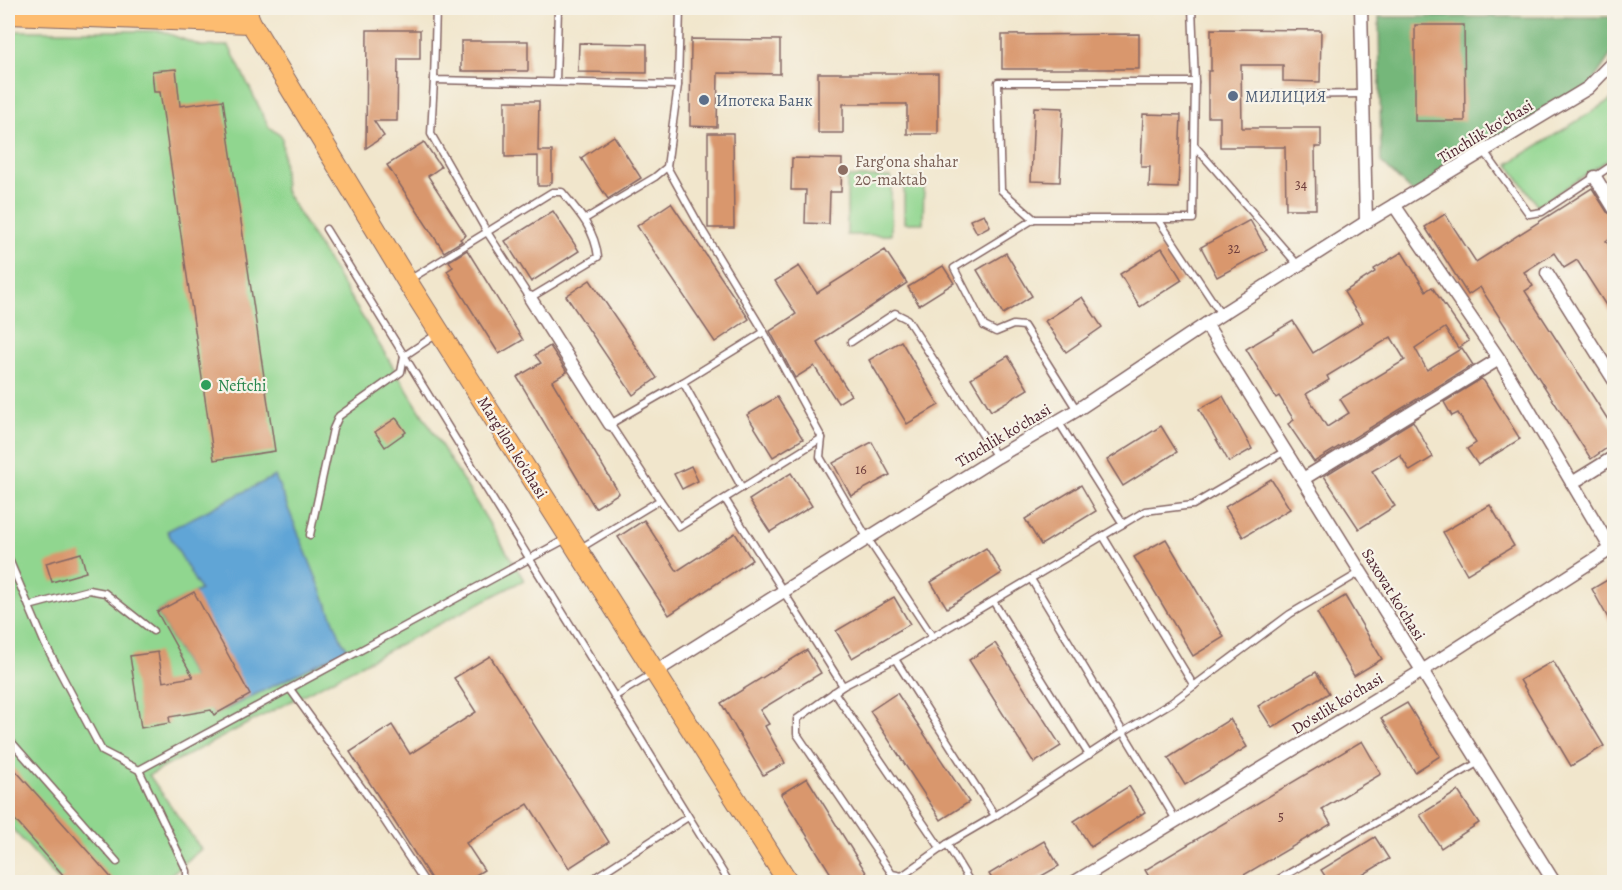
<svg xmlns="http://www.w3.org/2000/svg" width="1622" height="890" font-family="Alegreya,serif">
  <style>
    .green { fill: #90d68f; stroke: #6d7a5d; stroke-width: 1.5 }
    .forest { fill: #74b77a; stroke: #5f6b52; stroke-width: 1.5 }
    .water { fill: #60a5d6; stroke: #556280; stroke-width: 1.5 }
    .building { fill: #d9976d; fill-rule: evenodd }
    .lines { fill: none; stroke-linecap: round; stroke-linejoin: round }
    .lane-casing { stroke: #846563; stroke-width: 9 }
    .street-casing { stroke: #846563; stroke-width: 15 }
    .primary-casing { stroke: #846563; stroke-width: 22 }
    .lane { stroke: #fff; stroke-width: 6 }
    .street { stroke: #fff; stroke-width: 12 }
    .primary { stroke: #fdbc6f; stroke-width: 20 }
    .service-dot { fill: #5c6f8a; stroke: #f7f3e8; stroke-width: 2 }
    .education-dot { fill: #8d6e63; stroke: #f7f3e8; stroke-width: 2 }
    .leisure-dot { fill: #2e9e5b; stroke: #f7f3e8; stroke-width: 2 }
    .labels { text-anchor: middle; stroke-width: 4.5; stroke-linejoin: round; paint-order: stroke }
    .number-label { font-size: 14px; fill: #6e3d3c }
    .service-label { font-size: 16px; fill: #4e5e75; stroke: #f7f3e8; text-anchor: start }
    .street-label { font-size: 16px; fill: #4a1f2b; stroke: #f7f3e8 }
    .education-label { font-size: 16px; fill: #785e54; stroke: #f7f3e8; text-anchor: start }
    .leisure-label { font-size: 16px; fill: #27864d; stroke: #f7f3e8; text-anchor: start }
  </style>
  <rect width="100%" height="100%" fill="#f7f3e8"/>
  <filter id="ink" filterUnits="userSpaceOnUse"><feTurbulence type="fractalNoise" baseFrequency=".0167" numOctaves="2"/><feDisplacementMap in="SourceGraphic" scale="12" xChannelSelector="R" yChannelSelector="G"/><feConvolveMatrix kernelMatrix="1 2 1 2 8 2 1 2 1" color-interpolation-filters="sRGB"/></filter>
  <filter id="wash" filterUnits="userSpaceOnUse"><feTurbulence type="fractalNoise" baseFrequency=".008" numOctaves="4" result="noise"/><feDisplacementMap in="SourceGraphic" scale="24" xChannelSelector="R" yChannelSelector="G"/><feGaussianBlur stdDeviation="1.35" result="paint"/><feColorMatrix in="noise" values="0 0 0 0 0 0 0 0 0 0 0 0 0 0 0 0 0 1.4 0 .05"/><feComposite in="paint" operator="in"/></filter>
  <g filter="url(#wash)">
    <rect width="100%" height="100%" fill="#f1e6cc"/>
    <!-- green -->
    <g class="green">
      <path d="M8 31H161L201 46H229L269 127 282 137 285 191 524 580 149 775 201 849 162 882H60L8 824Z"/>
      <path d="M1614 98V156L1538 206 1508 164Z"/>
      <rect x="847" y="177" width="44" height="58"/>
      <path d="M904 180 924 181 923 223H904Z"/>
    </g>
    <!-- forest -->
    <path class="forest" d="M1379 17H1614V50L1590 86 1414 194 1381 162Z"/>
    <!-- water -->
    <path class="water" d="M275 476 342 641 348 649 214 715 157 612 200 590 167 531Z"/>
    <g id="blocks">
      <!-- building -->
      <g class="building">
        <path d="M1415 25H1464L1465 121H1415Z"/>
        <path d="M1211 29 1321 30 1320 82 1283 81V65H1241L1242 128H1321V147H1315L1316 209H1286L1285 147H1220V117H1208V71H1211Z"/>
        <path d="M367 30H420V59H398L397 121H374L384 136 366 148Z"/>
        <path d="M1139 34V69H1002V35Z"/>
        <path d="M691 39 780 40V74L718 73 717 127 690 126Z"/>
        <rect x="461" y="41" width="67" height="30"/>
        <path d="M579 43 647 44V73L578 72Z"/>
        <path d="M176 69 180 106 223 100 275 451 214 460 160 92H154L152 71Z"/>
        <path d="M818 73H938V134H907V104H843V133H818Z"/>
        <path d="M505 101H539L538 151H552V182L546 186H538V156L505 157Z"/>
        <path d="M1034 107 1063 108 1060 182 1031 181Z"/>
        <path d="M1143 114 1181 115 1178 188 1149 187 1150 167H1141Z"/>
        <path d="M708 133H733L734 228H708Z"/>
        <path d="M614 136 641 178 608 199 581 158Z"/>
        <path d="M424 142 441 167 428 176 466 235 460 239 462 241 444 252 387 165Z"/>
        <path d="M792 158 842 159 841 192H830L829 224 805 223 806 190H791Z"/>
        <path d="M1592 188 1607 212 1614 216V235L1606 241 1614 254V318L1577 260 1564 268 1554 253 1524 272 1533 286 1525 291 1614 429V443L1591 459 1480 287 1468 295 1425 227 1445 214 1476 262Z"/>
        <path d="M671 203 749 319 715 342 637 226Z"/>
        <path d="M553 211 579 251 531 282 505 241Z"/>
        <path d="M984 214 990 226 977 233 970 220Z"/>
        <path d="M1250 220 1267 250 1217 277 1201 247Z"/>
        <path d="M1162 248 1182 280 1140 307 1120 274Z"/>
        <path d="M467 250 523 340 499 354 447 271 453 267 449 261Z"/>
        <path d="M885 250 907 283 817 342 851 395 838 403 814 366 795 378 770 331 796 314 775 281 799 266 817 293Z"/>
        <path d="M1402 252 1426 291 1432 287 1469 341 1458 348 1445 328 1415 348 1427 370 1462 348 1473 365 1314 462 1288 424 1294 420 1279 396 1276 398 1246 349 1293 321 1313 353 1363 322 1344 292 1375 272 1374 269ZM1391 337 1405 360 1340 399 1349 413 1327 427 1306 394 1329 380 1327 376Z"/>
        <path d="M1006 253 1032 296 1003 314 977 270Z"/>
        <path d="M943 266 954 283 919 305 908 287Z"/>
        <path d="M590 280 657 378 633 395 566 296Z"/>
        <path d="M1082 297 1102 327 1066 352 1045 321Z"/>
        <path d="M901 341 939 405 907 424 869 360Z"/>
        <path d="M550 346 567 372 552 381 619 493 595 508 517 377 541 363 535 355Z"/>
        <path d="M1008 356 1028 389 991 411 971 378Z"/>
        <path d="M1481 379 1484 381 1520 439 1478 465 1467 449 1476 443 1458 413 1452 416 1444 402Z"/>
        <path d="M1223 396 1252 449 1229 462 1199 409Z"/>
        <path d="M777 397 803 439 773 457 747 415Z"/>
        <path d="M396 418 406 432 385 447 375 432Z"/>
        <path d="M1413 421 1433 457 1410 471 1400 455 1372 471 1395 506 1359 529 1324 476Z"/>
        <path d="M1161 426 1177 452 1123 486 1107 460Z"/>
        <path d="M872 442 890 475 851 496 833 463Z"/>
        <path d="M691 466 698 481 682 489 674 474Z"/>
        <path d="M791 473 812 506 770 532 749 500Z"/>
        <path d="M1271 479 1290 509 1243 537 1225 507Z"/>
        <path d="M1081 485 1096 511 1041 545 1025 519Z"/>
        <path d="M1490 505 1514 546 1467 574 1443 532Z"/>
        <path d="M644 520 677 571 735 533 752 560 669 615 618 537Z"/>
        <path d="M1166 539 1224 637 1193 656 1134 557Z"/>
        <path d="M986 548 1002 573 947 608 931 582Z"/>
        <path d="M81 553 86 572 52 582 46 563Z"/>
        <path d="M1614 576V629L1592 589Z"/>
        <path d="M194 592 250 695 214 715 211 710 169 717 170 723 141 728 130 656 158 652 163 682 193 677 157 612Z"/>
        <path d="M1345 596 1382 659 1354 676 1317 613Z"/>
        <path d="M894 597 910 624 852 658 836 631Z"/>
        <path d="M995 643 1061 746 1034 763 969 660Z"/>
        <path d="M807 650 821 673 760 710 769 724 765 726 785 763 763 775 721 703Z"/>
        <path d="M490 656 609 842 569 868 528 804 466 843 484 870 464 882H433L350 752 392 725 410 754 476 712 454 678Z"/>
        <path d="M1553 661 1604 746 1571 766 1520 680Z"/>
        <path d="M1316 672 1329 693 1272 728 1258 706Z"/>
        <path d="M897 693 969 802 941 820 870 711Z"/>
        <path d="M1407 703 1440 756 1415 772 1381 718Z"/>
        <path d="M1230 719 1247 747 1185 785 1168 758Z"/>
        <path d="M1362 741 1381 774 1322 809 1331 824 1232 882 1230 877 1220 882H1152L1145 870Z"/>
        <path d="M8 762 76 838 115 882H56L64 876 8 812Z"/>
        <path d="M807 778 872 882H836L781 794Z"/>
        <path d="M1129 786 1145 812 1091 847 1074 821Z"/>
        <path d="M1458 791 1479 823 1441 848 1420 815Z"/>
        <path d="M1375 837 1389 859 1351 882H1329L1321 870Z"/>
        <path d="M1044 841 1059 866 1031 882H994L989 874Z"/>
      </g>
    </g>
  </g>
  <g filter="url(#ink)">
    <use href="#blocks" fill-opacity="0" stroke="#846563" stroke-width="1.5"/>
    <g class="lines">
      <defs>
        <g id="lane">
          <path d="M436 8 434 80 678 85 680 8"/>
          <path d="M1192 8 1195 82 1194 145 1298 265"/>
          <path d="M556 82 558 8"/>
          <path d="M1271 95 1363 94"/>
          <path d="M1194 145 1193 219H1034L1001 190 998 82H1195"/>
          <path d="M1484 151 1529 214 1542 212 1614 164"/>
          <path d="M667 167 701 228 764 332 822 438 820 457 868 539 932 636"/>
          <path d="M552 192H562C579 212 595 230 598 257L530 298 487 232Z"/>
          <path d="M585 219 655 177 667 167 678 85"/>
          <path d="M1034 219 954 268 984 326 996 332 1013 325 1024 326 1077 410"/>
          <path d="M1158 219 1221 314"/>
          <path d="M326 229 729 882"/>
          <path d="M409 280 487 232 431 134 434 80"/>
          <path d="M851 342 895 313 907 319 997 457"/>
          <path d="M683 382 764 332"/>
          <path d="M1058 421 1123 524"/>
          <path d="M1285 451 1193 505 1145 511 895 659 843 686 797 719V734L892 874 902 876 947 844 995 816 1123 732 1171 703 1290 614 1361 572"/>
          <path d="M725 499 843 686"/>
          <path d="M660 500 679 527 822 438"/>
          <path d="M310 535 333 429 339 416 401 372 404 356 437 334"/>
          <path d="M1103 536 1194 686"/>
          <path d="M579 549 660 500 610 424 683 382 742 488"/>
          <path d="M8 557 45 644 102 751 139 770 187 871V882"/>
          <path d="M1031 579 1176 820"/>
          <path d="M993 601 1089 755"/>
          <path d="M29 606 89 590 105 593 153 631"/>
          <path d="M895 659 995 816"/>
          <path d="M290 689 372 802 425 882"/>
          <path d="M834 692 941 849"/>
          <path d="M614 697 652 674"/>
          <path d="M8 738 117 862"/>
          <path d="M139 770 566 539"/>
          <path d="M947 844 970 882"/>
          <path d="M588 882 688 817"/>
          <path d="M1274 882 1479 762"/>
        </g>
        <g id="street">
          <path d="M1361 8 1366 222"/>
          <path d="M1595 177 1614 208"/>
          <path d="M1394 205 1499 359"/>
          <path d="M1547 273 1614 380"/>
          <path d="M530 298 610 424"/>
          <path d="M1206 324 1554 882"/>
          <path d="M1303 479 1499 359 1611 549"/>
          <path d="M1572 483 1614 457"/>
          <path d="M655 672 997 457 1077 410 1206 324 1366 222 1588 88 1614 61"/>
          <path d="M1075 882 1422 671 1614 547"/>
        </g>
        <g id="primary">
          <path d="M245 8 251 23 407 281 788 882"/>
          <path d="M8 14 251 23"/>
        </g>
      </defs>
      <!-- lane casing -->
      <use href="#lane" class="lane-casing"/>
      <!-- street casing -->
      <use href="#street" class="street-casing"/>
      <!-- primary casing -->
      <use href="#primary" class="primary-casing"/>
      <!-- lane -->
      <use href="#lane" class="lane"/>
      <!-- street -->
      <use href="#street" class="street"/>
      <!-- primary -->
      <use href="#primary" class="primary"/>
    </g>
  </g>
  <!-- markers -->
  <g class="service-dot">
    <circle cx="1233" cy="96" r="6"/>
    <circle cx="704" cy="100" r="6"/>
  </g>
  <circle class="education-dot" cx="843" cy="170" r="6"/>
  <circle class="leisure-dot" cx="206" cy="385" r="6"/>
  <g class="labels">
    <!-- number labels -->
    <g class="number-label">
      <text x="1301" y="189">34</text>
      <text x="1234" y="253">32</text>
      <text x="861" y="474">16</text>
      <text x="1281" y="821">5</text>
    </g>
    <!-- service labels -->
    <g class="service-label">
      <text x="1245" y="102">МИЛИЦИЯ</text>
      <text x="716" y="106">Ипотека Банк</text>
    </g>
    <!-- street labels -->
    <g class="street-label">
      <text transform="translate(1485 131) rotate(-31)" y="6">Tinchlik ko'chasi</text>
      <text transform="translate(1003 435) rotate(-31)" y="6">Tinchlik ko'chasi</text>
      <text transform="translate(513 447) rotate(58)" y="6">Marg'ilon ko'chasi</text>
      <text transform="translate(1394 594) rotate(58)" y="6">Saxovat ko'chasi</text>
      <text transform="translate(1337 703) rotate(-31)" y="6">Do'stlik ko'chasi</text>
    </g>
    <!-- education labels -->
    <g class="education-label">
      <text x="855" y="167">Farg'ona shahar<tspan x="855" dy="18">20-maktab</tspan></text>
    </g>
    <!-- leisure labels -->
    <g class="leisure-label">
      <text x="218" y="391">Neftchi</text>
    </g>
  </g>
  <!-- margin -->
  <rect width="1622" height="890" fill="none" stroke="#f7f3e8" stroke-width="30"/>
</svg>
